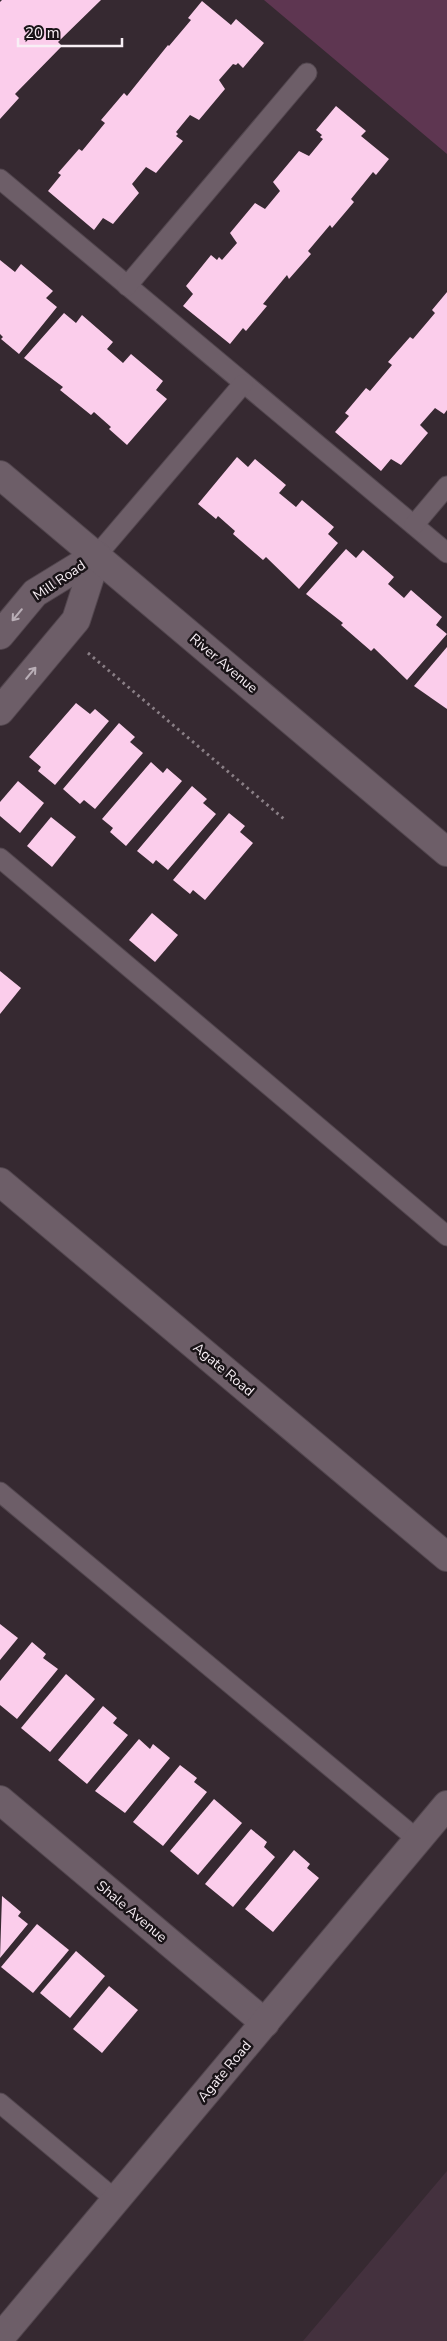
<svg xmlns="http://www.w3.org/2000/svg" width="447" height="2341" font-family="'Nunito Sans',sans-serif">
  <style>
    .built { fill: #44313e }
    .green { fill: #5e3651 }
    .building { fill: #fbcdeb }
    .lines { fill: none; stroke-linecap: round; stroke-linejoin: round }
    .service-casing { stroke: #52464e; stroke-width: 21 }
    .minor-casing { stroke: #52464e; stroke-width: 30 }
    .tertiary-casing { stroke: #52464e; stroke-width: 30 }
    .path { stroke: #8a7f86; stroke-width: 3; stroke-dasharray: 2.5 4; stroke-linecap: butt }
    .service { stroke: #6d5e68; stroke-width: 19 }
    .minor { stroke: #6d5e68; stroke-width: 28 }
    .tertiary { stroke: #6d5e68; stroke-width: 28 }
    .oneway { stroke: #b9aeb6 }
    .labels { text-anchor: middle; stroke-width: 5; stroke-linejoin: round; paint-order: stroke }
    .street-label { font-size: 14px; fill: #f8eff5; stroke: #191317 }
  </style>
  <rect width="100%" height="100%" fill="#362931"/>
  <!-- built -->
  <path class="built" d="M447 2171V2341H303Z"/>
  <!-- green -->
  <path class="green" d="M264 0H447V154Z"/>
  <!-- building -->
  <g class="building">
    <path d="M2 0H101L58 42 62 46 15 94 19 98 0 119V2Z"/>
    <path d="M202 1 231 25 236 19 264 43 243 68 238 63 236 65 233 64 219 80 225 89 199 120 190 115 176 132 178 134 176 136 183 141 156 173 146 167 132 184 139 193 113 224 103 218 94 230 48 191 61 175 58 173 79 149 82 151 105 123 101 120 124 93 127 96 168 45 169 46 191 20 188 18Z"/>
    <path d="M336 106 366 131 361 136 389 159 376 175 373 172 351 199 354 202 332 228 330 225 308 251 311 254 289 279 287 275 263 304 267 306 246 331 243 328 230 344 183 306 193 294 186 286 211 255 217 260 219 257 222 260 237 243 230 233 255 203 265 209 280 191 273 182 299 151 309 156 323 139 320 137 322 135 316 130Z"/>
    <path d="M0 260 15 272 21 264 53 291 46 298 57 307 19 354 1 339 3 337 0 334Z"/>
    <path d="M447 292V410L444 414 435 408 420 425 428 433 401 465 391 459 381 471 335 432 349 416 345 413 366 388 370 391 392 365 388 362 410 337 413 339 435 313 432 310Z"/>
    <path d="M64 313 76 323 82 315 113 342 107 349 123 363 131 354 163 381 156 390 167 399 127 445 109 429 111 427 94 412 91 415 60 390 63 387 24 358Z"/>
    <path d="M237 457 248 467 255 459 286 485 279 493 296 507 302 500 334 527 328 534 338 543 299 589 266 557 263 560 233 534 235 531 218 516 216 519 198 504Z"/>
    <path d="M346 549 356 558 363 550 394 577 388 584 404 598 411 590 442 617 436 625 447 634 407 680 374 648 371 651 341 625 343 623 306 594Z"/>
    <path d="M447 647V709L414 686Z"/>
    <path d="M76 703 90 714 95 709 109 721 55 785 38 771 41 767 29 757Z"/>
    <path d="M119 723 135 737 130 742 143 753 95 809 84 800 80 804 63 789Z"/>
    <path d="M151 762 163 773 167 768 182 781 126 846 110 832 113 828 102 819Z"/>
    <path d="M18 781 44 803 20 833 0 816V802Z"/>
    <path d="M192 786 207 799 203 803 216 814 168 870 156 860 153 864 137 851Z"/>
    <path d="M229 813 245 826 240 832 253 843 205 900 193 890 190 894 173 880Z"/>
    <path d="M51 817 76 837 52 867 27 846Z"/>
    <path d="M152 913 178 935 155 962 129 940Z"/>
    <path d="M0 971 21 988 0 1014Z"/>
    <path d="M0 1624 18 1638 0 1660Z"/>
    <path d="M32 1642 46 1654 43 1658 58 1669 17 1719 0 1705V1681Z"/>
    <path d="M66 1674 95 1699 50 1752 21 1728Z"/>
    <path d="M103 1706 117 1718 113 1723 128 1735 87 1784 58 1760Z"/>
    <path d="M139 1739 150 1749 153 1744 170 1758 125 1813 95 1791Z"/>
    <path d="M180 1765 197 1778 194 1782 207 1792 163 1846 133 1822Z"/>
    <path d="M214 1799 242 1823 198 1875 170 1851Z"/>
    <path d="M251 1829 267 1842 264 1847 275 1857 233 1907 205 1884Z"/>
    <path d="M294 1850 310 1864 307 1868 319 1878 273 1932 245 1909Z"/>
    <path d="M2 1896 21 1912 18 1916 28 1924 0 1958Z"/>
    <path d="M37 1924 69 1950 33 1993 1 1967Z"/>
    <path d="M76 1951 105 1976 70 2018 40 1993Z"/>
    <path d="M109 1986 138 2010 102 2053 73 2029Z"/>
  </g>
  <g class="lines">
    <defs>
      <g id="service">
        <path d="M0 179 447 553"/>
        <path d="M127 286 307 73"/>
        <path d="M414 525 447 486"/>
        <path d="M97 555 243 384"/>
        <path d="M0 858 447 1236"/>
        <path d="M0 1492 418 1840"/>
        <path d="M0 2103 116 2200"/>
      </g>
      <g id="minor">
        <path d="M0 635 35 593 97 555"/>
        <path d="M0 711 76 620 97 555"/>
        <path d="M0 1182 447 1557"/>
        <path d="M0 1800 265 2023"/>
        <path d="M0 2338 447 1805"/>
      </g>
      <path id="tertiary" d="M0 475 447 852"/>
    </defs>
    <!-- service casing -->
    <use href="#service" class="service-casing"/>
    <!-- minor casing -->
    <use href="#minor" class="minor-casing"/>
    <!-- tertiary casing -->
    <use href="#tertiary" class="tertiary-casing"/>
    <!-- path -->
    <path class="path" d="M88 653 284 819"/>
    <!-- service -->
    <use href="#service" class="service"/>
    <!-- minor -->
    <use href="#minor" class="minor"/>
    <!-- tertiary -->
    <use href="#tertiary" class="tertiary"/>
  </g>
  <!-- one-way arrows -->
  <defs><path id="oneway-shaft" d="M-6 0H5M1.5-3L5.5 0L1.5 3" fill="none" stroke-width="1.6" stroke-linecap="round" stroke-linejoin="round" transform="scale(1.25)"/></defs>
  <g class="oneway">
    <use href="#oneway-shaft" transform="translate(17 615) rotate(130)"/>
    <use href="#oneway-shaft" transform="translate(31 673) rotate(-50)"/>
  </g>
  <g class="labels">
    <!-- street labels -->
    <g class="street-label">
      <text transform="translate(59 580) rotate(-34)" y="5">Mill Road</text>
      <text transform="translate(224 663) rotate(40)" y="5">River Avenue</text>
      <text transform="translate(224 1369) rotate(40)" y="5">Agate Road</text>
      <text transform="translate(132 1911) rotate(40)" y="5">Shale Avenue</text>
      <text transform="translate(224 2071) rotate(-50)" y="5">Agate Road</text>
    </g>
  </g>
  <!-- scale -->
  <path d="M18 38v8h104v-8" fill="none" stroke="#f8eff5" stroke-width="2.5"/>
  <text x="25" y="38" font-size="15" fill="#f8eff5" stroke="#191317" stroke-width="4" paint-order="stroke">20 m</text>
</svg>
